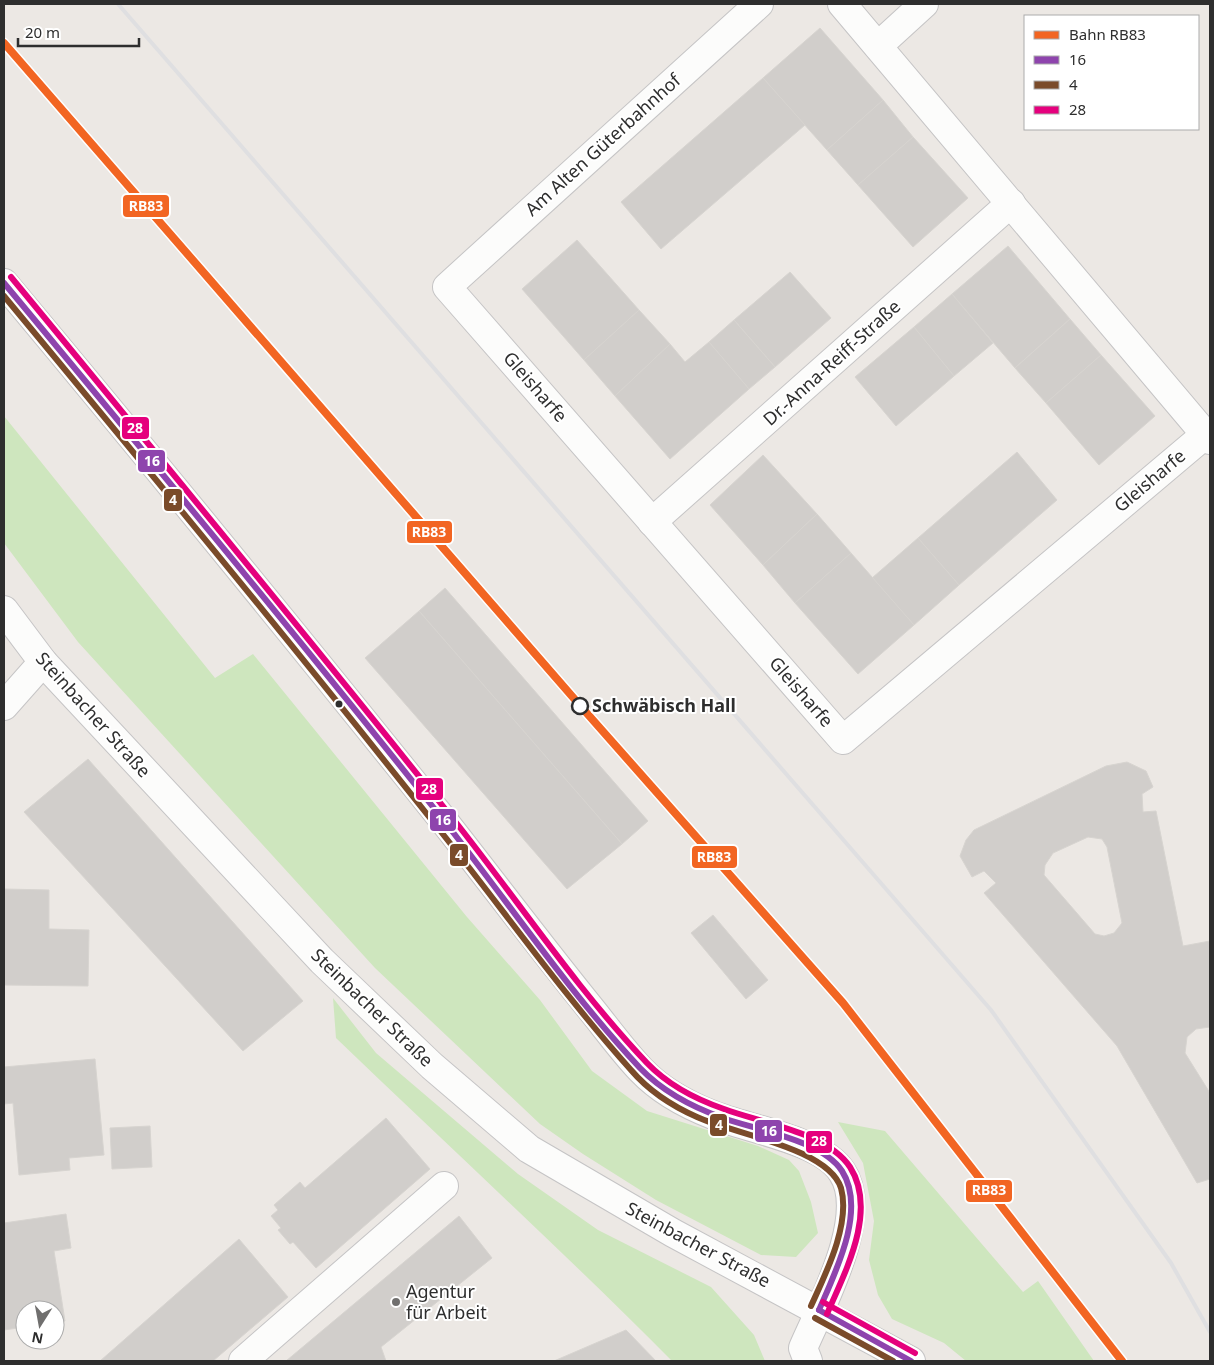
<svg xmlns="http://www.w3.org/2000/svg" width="1214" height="1365" font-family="'Noto Sans',sans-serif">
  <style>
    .green { fill: #cee6be }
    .building { fill: #d1cecb; stroke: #d7d4d0; fill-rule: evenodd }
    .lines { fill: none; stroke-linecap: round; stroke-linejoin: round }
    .minor-casing { stroke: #c5c4c5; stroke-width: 30 }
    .minor { stroke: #fcfcfb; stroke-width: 28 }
    .rail { stroke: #dfdfe1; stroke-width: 4 }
    .bus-1-casing { stroke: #fff; stroke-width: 10 }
    .bus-2-casing { stroke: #fff; stroke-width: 10 }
    .bus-3-casing { stroke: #fff; stroke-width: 10 }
    .bus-1 { stroke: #8e44ad; stroke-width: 6 }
    .bus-2 { stroke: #7a4b2a; stroke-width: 6 }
    .bus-3 { stroke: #e5007d; stroke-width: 6 }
    .rail-1-casing { stroke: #fff; stroke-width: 11 }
    .rail-1 { stroke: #f26522; stroke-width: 8 }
    .bus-dot { fill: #2e2e2e; stroke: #fff; stroke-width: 2 }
    .stop-dot { fill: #fff; stroke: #2e2e2e; stroke-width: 2.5 }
    .poi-dot { fill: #706f6e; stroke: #fff; stroke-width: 2 }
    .labels { text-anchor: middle; stroke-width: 4; stroke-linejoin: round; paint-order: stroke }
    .street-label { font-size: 18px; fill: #2e2e2e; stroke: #fff }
    .stop-label { font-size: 18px; font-weight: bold; fill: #2e2e2e; stroke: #fff; text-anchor: start }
    .poi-label { font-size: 18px; fill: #2e2e2e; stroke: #fff; text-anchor: start }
    .line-badge { stroke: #fff; stroke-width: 2 }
    .badge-label { font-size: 14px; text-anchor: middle; font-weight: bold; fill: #fff }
  </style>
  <rect width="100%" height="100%" fill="#ece8e4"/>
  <!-- green -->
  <g class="green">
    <path d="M4 416 215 678 253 654 467 917 540 1000 592 1071 647 1111 758 1146 789 1160 799 1171 811 1202 818 1233 796 1257 761 1255 656 1200 583 1154 540 1124 375 968 78 642 4 543Z"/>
    <path d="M333 998 376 1053 518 1174 598 1230 711 1287 754 1335 765 1361H672C563 1251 448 1146 336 1038Z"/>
    <path d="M838 1122 885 1131 1023 1292 1038 1281 1094 1361H966L944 1343 892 1319 878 1295 869 1260 874 1221 863 1163Z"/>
  </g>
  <!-- building -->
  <g class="building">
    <path d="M820 28 883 100 827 150 763 78Z"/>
    <path d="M763 78 805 125 661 249 621 202Z"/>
    <path d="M883 100 913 137 858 185 827 150Z"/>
    <path d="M913 137 968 198 913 247 858 185Z"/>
    <path d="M577 240 639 310 584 360 522 289Z"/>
    <path d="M1008 246 1070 319 1015 368 952 294Z"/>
    <path d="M790 272 831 318 775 367 734 320Z"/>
    <path d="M952 294 993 343 954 376 914 327Z"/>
    <path d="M639 310 670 344 615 396 584 360Z"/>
    <path d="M1070 319 1101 355 1046 403 1015 368Z"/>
    <path d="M734 320 775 367 749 389 709 342Z"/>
    <path d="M914 327 954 376 896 426 855 377Z"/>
    <path d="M709 342 749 389 670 459 615 396 670 344 685 362Z"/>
    <path d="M1101 355 1155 416 1099 465 1046 403Z"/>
    <path d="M1017 452 1057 500 959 585 918 538Z"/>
    <path d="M763 455 817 514 763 565 710 505Z"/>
    <path d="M817 514 851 553 795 603 763 565Z"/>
    <path d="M918 538 959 585 914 625 872 578Z"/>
    <path d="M851 553 914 625 858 674 795 603Z"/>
    <path d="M445 588 648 821 622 844 419 611Z"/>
    <path d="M419 611 622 844 567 889 365 658Z"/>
    <path d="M88 759 303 1001 243 1051 24 812Z"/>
    <path d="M1127 762 1146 771 1153 787 1142 794 1143 812 1156 811 1183 946 1210 941V1027L1196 1029 1187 1037 1185 1053 1210 1093V1179L1197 1183 1117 1046 984 893 996 883 984 871 972 877 960 856 966 840 974 830 1106 766ZM1088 837 1102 839 1107 847 1122 923 1114 933 1104 936 1095 934 1044 875 1045 865 1053 853Z"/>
    <path d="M4 889 49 890V929L89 930 88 986 4 985Z"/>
    <path d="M713 915 768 980 746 999 691 933Z"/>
    <path d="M95 1059 104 1155 69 1158 70 1170 19 1175 13 1103 4 1104V1067Z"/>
    <path d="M386 1118 430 1169 316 1268 293 1242 290 1244 278 1230 281 1228 271 1216 278 1210 274 1205 300 1182 305 1188Z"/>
    <path d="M150 1126 152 1167 112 1169 110 1128Z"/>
    <path d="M66 1214 71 1248 54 1251 65 1321 55 1323V1310H25V1327L4 1330V1223Z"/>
    <path d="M459 1216 492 1258 381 1347 386 1361H286Z"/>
    <path d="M239 1239 288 1297 213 1361H100Z"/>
    <path d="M626 1330 656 1361H554Z"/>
  </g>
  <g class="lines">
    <defs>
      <g id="minor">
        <path d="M759 4 447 287 843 740 1206 434"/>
        <path d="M842 4 1210 440"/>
        <path d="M878 46 924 4"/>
        <path d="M4 283C151 459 296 637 440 816 492 882 542 949 595 1014 610 1033 624 1052 641 1070 660 1090 687 1105 713 1115 748 1129 822 1140 842 1172 871 1215 821 1306 803 1348L808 1361"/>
        <path d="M652 522 1011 203"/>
        <path d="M4 610 43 662 322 961 432 1066 529 1149 673 1233 911 1361"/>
        <path d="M4 706 43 662"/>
        <path d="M243 1361 444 1186"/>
      </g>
    </defs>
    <!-- minor casing -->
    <use href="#minor" class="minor-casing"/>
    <!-- minor -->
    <use href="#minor" class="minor"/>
    <!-- rail -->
    <path class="rail" d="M118 4 991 1010 1171 1263 1210 1332"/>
    <defs>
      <g id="bus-1">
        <path d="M4 283C151 460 298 637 441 817 507 900 567 990 640 1068 663 1092 692 1107 723 1118 756 1130 822 1140 842 1171 867 1210 835 1273 819 1310"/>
        <path d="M819 1310 911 1361"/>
      </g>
      <g id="bus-2">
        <path d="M4 296C149 471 293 645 434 823 500 905 561 992 631 1070 649 1091 672 1106 697 1117 734 1134 828 1148 841 1188 851 1224 825 1275 811 1306"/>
        <path d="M815 1318 893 1361"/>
      </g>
      <g id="bus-3">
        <path d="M11 277C157 454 303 631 446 810 513 893 573 985 647 1063 668 1085 695 1099 724 1109 761 1123 827 1132 850 1167 878 1211 845 1272 827 1314"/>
        <path d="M823 1302 915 1353"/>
      </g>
    </defs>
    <!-- bus-1 casing -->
    <use href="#bus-1" class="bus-1-casing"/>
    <!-- bus-2 casing -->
    <use href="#bus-2" class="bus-2-casing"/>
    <!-- bus-3 casing -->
    <use href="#bus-3" class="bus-3-casing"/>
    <!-- bus-1 -->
    <use href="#bus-1" class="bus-1"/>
    <!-- bus-2 -->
    <use href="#bus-2" class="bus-2"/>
    <!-- bus-3 -->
    <use href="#bus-3" class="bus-3"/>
    <defs>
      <path id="rail-1" d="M4 43 584 710 843 1003 1122 1361"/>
    </defs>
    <!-- rail-1 casing -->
    <use href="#rail-1" class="rail-1-casing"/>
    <!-- rail-1 -->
    <use href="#rail-1" class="rail-1"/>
  </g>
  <!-- markers -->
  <circle class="bus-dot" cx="339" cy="704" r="4.5"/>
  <circle class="stop-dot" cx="580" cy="706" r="8"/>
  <circle class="poi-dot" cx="396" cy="1302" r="5"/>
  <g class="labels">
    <!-- street labels -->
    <g class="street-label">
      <text transform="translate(603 145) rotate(-42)" y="6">Am Alten Güterbahnhof</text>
      <text transform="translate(832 363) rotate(-42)" y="6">Dr.-Anna-Reiff-Straße</text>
      <text transform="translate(535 387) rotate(49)" y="6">Gleisharfe</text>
      <text transform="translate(1150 481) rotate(-40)" y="6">Gleisharfe</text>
      <text transform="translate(801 692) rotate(49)" y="6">Gleisharfe</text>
      <text transform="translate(93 715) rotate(48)" y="6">Steinbacher Straße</text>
      <text transform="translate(372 1008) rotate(44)" y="6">Steinbacher Straße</text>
      <text transform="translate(698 1245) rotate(28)" y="6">Steinbacher Straße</text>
    </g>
    <!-- stop labels -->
    <g class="stop-label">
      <text x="592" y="712">Schwäbisch Hall</text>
    </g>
    <!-- poi labels -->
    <g class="poi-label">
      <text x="406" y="1298">Agentur<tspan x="406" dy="21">für Arbeit</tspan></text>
    </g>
  </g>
  <g class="line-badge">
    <rect x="122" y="194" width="48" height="24" rx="5" fill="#f26522"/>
    <rect x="121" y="416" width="29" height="24" rx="5" fill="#e5007d"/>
    <rect x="137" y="449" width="29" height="24" rx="5" fill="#8e44ad"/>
    <rect x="163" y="488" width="20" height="24" rx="5" fill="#7a4b2a"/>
    <rect x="406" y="520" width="47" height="24" rx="5" fill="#f26522"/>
    <rect x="415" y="777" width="29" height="24" rx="5" fill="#e5007d"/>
    <rect x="429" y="808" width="28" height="24" rx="5" fill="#8e44ad"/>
    <rect x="449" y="843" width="20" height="24" rx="5" fill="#7a4b2a"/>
    <rect x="691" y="845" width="47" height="24" rx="5" fill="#f26522"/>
    <rect x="709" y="1113" width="19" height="24" rx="5" fill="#7a4b2a"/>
    <rect x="754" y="1119" width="29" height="24" rx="5" fill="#8e44ad"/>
    <rect x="805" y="1130" width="28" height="24" rx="5" fill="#e5007d"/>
    <rect x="965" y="1179" width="48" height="24" rx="5" fill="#f26522"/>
  </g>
  <g class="badge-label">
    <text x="146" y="211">RB83</text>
    <text x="135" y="433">28</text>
    <text x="152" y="466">16</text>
    <text x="173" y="505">4</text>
    <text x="429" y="537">RB83</text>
    <text x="429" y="794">28</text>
    <text x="443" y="825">16</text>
    <text x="459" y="860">4</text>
    <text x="714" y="862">RB83</text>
    <text x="719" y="1130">4</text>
    <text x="769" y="1136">16</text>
    <text x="819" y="1146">28</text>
    <text x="989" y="1195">RB83</text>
  </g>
  <!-- border -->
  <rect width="1214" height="1365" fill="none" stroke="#2e2e2e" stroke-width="10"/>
  <!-- legend -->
  <rect x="1024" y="15" width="175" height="115" fill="#ffffff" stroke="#ababab"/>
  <rect x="1034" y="31" width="25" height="8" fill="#f26522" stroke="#ababab"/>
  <text x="1069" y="40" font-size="15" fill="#2e2e2e">Bahn RB83</text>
  <rect x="1034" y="56" width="25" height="8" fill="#8e44ad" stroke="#ababab"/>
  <text x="1069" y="65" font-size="15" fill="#2e2e2e">16</text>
  <rect x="1034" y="81" width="25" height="8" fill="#7a4b2a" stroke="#ababab"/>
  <text x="1069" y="90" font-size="15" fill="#2e2e2e">4</text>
  <rect x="1034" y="106" width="25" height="8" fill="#e5007d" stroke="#ababab"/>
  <text x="1069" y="115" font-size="15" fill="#2e2e2e">28</text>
  <!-- north arrow -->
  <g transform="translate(40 1325) rotate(191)"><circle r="24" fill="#ffffff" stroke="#ababab"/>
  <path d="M0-4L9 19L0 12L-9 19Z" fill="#706f6e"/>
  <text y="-8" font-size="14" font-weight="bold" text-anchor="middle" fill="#2e2e2e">N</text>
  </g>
  <!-- scale -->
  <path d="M18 38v8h121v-8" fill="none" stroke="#2e2e2e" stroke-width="2.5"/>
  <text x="25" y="38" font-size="15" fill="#2e2e2e" stroke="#ffffff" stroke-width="4" paint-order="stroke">20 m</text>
</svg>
